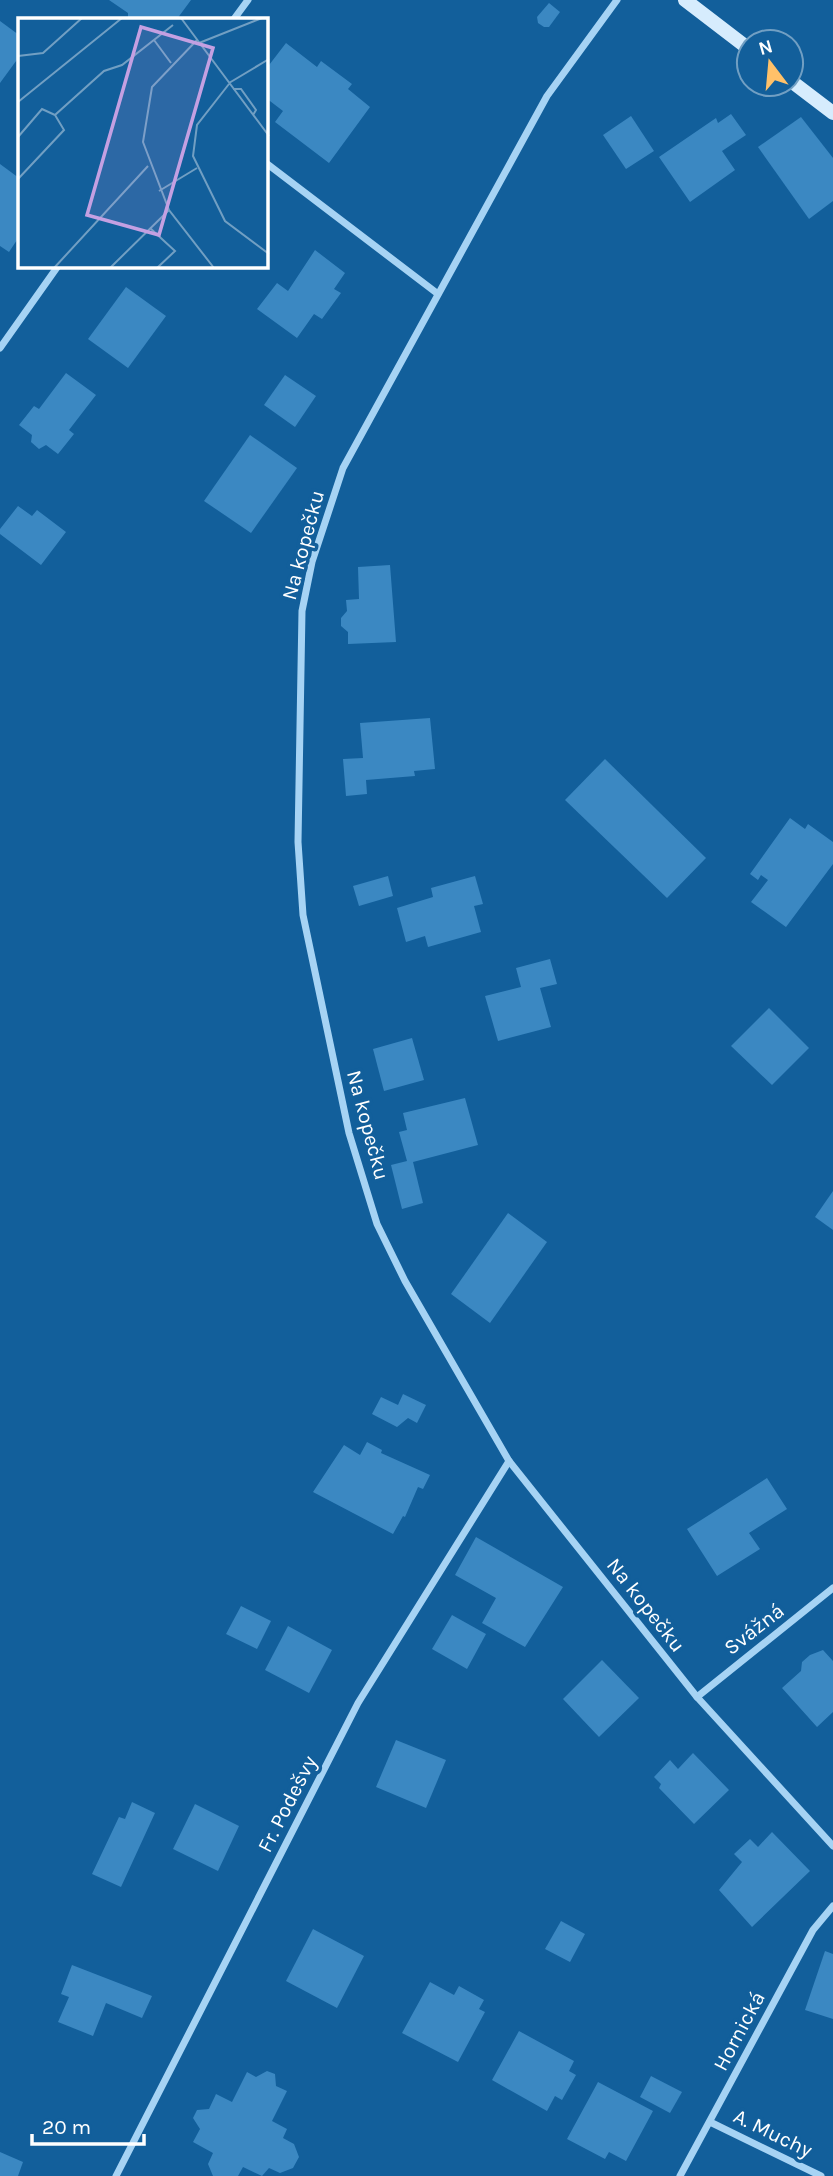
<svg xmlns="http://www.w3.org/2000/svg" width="833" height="2176" font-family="Karla,sans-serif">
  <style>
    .building { fill: #3b88c2 }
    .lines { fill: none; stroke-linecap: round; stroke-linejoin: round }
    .street { stroke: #a6d3f4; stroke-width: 7 }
    .secondary { stroke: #d6ecfd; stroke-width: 14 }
    .labels { text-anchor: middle; stroke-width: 7; stroke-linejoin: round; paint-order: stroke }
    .street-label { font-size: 21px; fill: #fff; stroke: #125f9b }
    .inset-road { fill: none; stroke: #719fc3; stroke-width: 2 }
    .view { fill: #c4a0e2; fill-opacity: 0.15; stroke: #c4a0e2; stroke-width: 3.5 }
    .inset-edge { fill: none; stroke: #fff; stroke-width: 3.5 }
  </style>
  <rect width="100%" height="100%" fill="#125f9b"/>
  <!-- building -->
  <g class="building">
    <path d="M109 0H191L177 19H128V13Z"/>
    <path d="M549 3 560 12 549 27H544L538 23 537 17Z"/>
    <path d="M0 21 19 35V57L0 83Z"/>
    <path d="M286 43 317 67 321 61 352 84 348 89 370 107 329 163 275 122 283 111 266 98V69Z"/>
    <path d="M731 114 746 135 722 151 735 170 690 202 659 157 716 118 718 123Z"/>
    <path d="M631 116 654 151 626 169 603 135Z"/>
    <path d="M801 117 833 158V201L809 219 758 147Z"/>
    <path d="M0 164 19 178V237L9 252 0 246Z"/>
    <path d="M315 250 345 273 334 289 341 293 322 319 314 314 297 338 257 309 277 283 288 291Z"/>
    <path d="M126 287 166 316 128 368 88 339Z"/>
    <path d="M66 373 96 395 69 430 74 434 58 454 46 445 39 449 31 442 32 435 19 425 34 406 39 409Z"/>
    <path d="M285 375 316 396 295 427 264 405Z"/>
    <path d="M250 435 297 468 251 533 204 501Z"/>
    <path d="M18 506 32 516 37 510 66 532 41 565 0 534V529Z"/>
    <path d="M390 565 396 642 348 644V632L341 626V618L347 611 346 600 359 599 358 567Z"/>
    <path d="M430 718 435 769 414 771 415 776 366 780 367 794 346 796 343 759 363 758 360 723Z"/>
    <path d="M605 759 706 858 667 898 565 800Z"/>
    <path d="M790 818 805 829 808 824 833 842V864L786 927 751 902 768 880 761 875 758 880 750 874Z"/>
    <path d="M388 876 393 896 359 906 353 886Z"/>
    <path d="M475 876 483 904 474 906 481 932 428 947 425 936 406 942 397 908 433 897 431 888Z"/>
    <path d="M550 959 557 984 540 988 551 1027 498 1041 485 996 521 987 516 968Z"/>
    <path d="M769 1008 809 1048 772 1085 731 1046Z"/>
    <path d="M412 1038 424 1080 384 1091 373 1049Z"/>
    <path d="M465 1098 478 1145 413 1162 423 1203 402 1209 391 1165 407 1161 399 1132 407 1130 403 1113Z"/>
    <path d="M833 1191V1230L815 1217Z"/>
    <path d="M508 1213 547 1242 490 1323 451 1294Z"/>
    <path d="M403 1394 426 1405 417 1423 408 1418 397 1427 372 1414 381 1397 398 1405Z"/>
    <path d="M367 1442 382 1450 381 1453 430 1475 423 1489 418 1487 405 1517 403 1516 393 1534 313 1492 344 1445 360 1455Z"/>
    <path d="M767 1478 787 1509 749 1533 760 1549 717 1576 687 1529Z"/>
    <path d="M476 1537 563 1587 525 1647 482 1623 496 1598 455 1575Z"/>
    <path d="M241 1606 271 1621 257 1649 226 1634Z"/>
    <path d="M452 1615 486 1634 467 1669 432 1649Z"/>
    <path d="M288 1626 332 1650 309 1693 265 1670Z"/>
    <path d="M823 1650 833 1661V1712L817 1727 782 1688 801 1671 802 1662 810 1655Z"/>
    <path d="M602 1660 639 1698 599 1737 563 1699Z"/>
    <path d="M396 1740 446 1760 426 1808 376 1787Z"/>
    <path d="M693 1753 729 1790 694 1824 659 1788 661 1784 654 1777 670 1760 678 1769Z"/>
    <path d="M132 1802 155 1813 121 1887 92 1874 119 1817 125 1819Z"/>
    <path d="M195 1804 239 1826 218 1871 173 1849Z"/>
    <path d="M772 1832 810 1871 752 1927 719 1890 742 1862 734 1854 750 1839 758 1847Z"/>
    <path d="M561 1921 585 1934 570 1962 545 1949Z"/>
    <path d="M313 1929 364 1956 337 2008 286 1981Z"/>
    <path d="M825 1951 833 1954V2019L805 2010Z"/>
    <path d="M72 1965 152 1996 142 2018 106 2003 93 2036 58 2022 69 1997 61 1994Z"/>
    <path d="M430 1982 454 1995 459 1986 484 2000 479 2009 485 2012 458 2062 402 2033Z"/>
    <path d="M519 2031 574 2061 569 2071 576 2075 562 2100 555 2096 547 2111 492 2080Z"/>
    <path d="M267 2071 275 2074 276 2086 287 2091 272 2121 287 2129 283 2138 294 2144 299 2157 293 2168 280 2173 269 2168 262 2176 243 2167 238 2176H213L208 2164 213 2153 193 2142 200 2129 193 2118 197 2110 209 2109 216 2094 232 2102 247 2072 256 2077Z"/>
    <path d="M651 2076 682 2092 670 2113 640 2097Z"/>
    <path d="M598 2082 653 2111 626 2161 609 2152 605 2159 567 2139Z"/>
    <path d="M0 2152 23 2162 18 2176H0Z"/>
  </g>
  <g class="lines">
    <!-- street -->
    <g class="street">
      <path d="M617 0 547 96 343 468 312 562 302 611 298 842 303 915 349 1133 377 1224 405 1281 509 1461 697 1697 833 1846"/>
      <path d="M234 19 248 0"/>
      <path d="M266 163 438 294"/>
      <path d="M0 348 58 266"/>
      <path d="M697 1697 833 1588"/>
      <path d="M710 2122 821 2176"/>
      <path d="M116 2176 358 1703 509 1461"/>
      <path d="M680 2176 813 1930 833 1906"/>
    </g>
    <!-- secondary -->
    <g class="secondary">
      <path d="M685 0 749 49"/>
      <path d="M791 81 833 113"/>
    </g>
  </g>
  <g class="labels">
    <!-- street labels -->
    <g class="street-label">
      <text transform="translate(303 545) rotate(-75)" y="7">Na kopečku</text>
      <text transform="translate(368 1125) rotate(75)" y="7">Na kopečku</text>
      <text transform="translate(646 1605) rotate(52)" y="7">Na kopečku</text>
      <text transform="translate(754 1629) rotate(-38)" y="7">Svážná</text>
      <text transform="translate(287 1804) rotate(-63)" y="7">Fr. Podešvy</text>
      <text transform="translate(739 2031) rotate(-62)" y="7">Hornická</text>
      <text transform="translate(773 2133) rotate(26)" y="7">A. Muchy</text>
    </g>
  </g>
  <!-- overview -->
  <g transform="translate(18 18)">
    <rect width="250" height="250" fill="#125f9b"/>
    <path class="inset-road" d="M163 0 251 118M136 22 153 45M179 22 134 69 125 124 151 192 196 250M181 25 244 0M0 38 25 35 64 0M211 65 251 41M211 66 179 107 175 138 207 203 251 236M215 71H223L238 92 235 97M0 84 104 0M0 119 24 91 37 97M0 161 46 112 37 97 86 53 104 47 155 7M141 173 179 150M132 210 157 233 139 250M36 250 130 148M92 250 151 192"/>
    <path class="view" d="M123 9 195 30 141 217 69 197Z"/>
    <rect width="250" height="250" class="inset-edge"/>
  </g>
  <!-- north arrow -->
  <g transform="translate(770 63) rotate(344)"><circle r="33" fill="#125f9b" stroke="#719fc3" stroke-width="2"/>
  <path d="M0-5L12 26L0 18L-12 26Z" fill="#ffc169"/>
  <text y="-10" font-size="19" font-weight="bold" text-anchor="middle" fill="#ffffff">N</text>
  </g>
  <!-- scale -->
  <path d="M32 2134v10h112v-10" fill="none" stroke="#ffffff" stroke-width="3.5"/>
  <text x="42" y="2134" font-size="21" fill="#ffffff" stroke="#125f9b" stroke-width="5" paint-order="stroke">20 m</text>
</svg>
